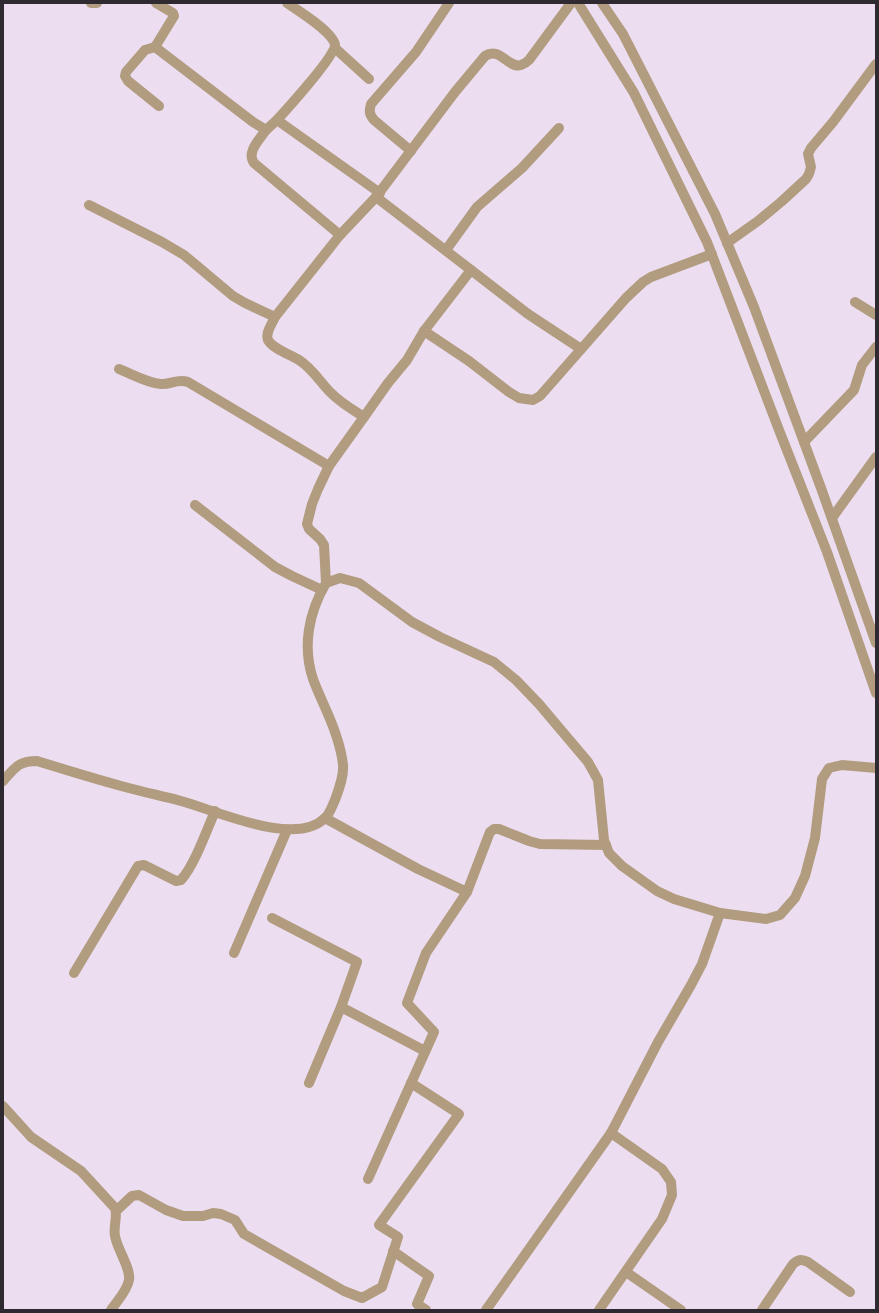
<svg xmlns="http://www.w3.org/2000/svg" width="879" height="1313" font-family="'DM Sans',sans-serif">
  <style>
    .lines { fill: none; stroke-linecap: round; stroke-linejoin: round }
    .street { stroke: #b29c80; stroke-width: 10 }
  </style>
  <rect width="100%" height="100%" fill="#ecdef0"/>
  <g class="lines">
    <!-- street -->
    <g class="street">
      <path d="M91 3H97"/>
      <path d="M156 3 173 13 174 16 155 47 253 122 266 130 277 120 380 193"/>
      <path d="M578 3 634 93 707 242 779 430 827 552 876 693"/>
      <path d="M602 3 623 34 715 214 754 307 821 488 876 643"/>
      <path d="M155 47 145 50 126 72 125 76 128 81 159 106"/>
      <path d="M336 49 369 79"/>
      <path d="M277 120C286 110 337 54 335 45 333 32 299 11 287 3"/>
      <path d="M266 130C260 139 246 152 254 163L340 235"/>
      <path d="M411 151 374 120C369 114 369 111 371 104L416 52 449 3"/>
      <path d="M89 205 162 242 184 255 233 296 245 303 275 317"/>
      <path d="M727 243 758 221 781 202 806 179 809 174 811 167 808 154 811 148 833 122 876 64"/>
      <path d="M446 250 477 207 522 168 559 128"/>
      <path d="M471 270 528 314 581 349"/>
      <path d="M855 302 876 315"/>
      <path d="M424 331 469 361 509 392 519 398 533 400 540 396 626 298 643 282 651 277 712 254"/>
      <path d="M119 369C132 374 147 383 161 384 171 385 177 378 188 382L329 466"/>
      <path d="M364 417C353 410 341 403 331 393 320 382 313 369 299 360 291 355 273 349 268 340 265 333 272 324 275 317L340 235 376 197"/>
      <path d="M804 442 854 390 862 365 876 347"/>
      <path d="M195 505 275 567 292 576 322 590"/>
      <path d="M832 518 876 457"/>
      <path d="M326 583 324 545 320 539 309 529 307 524 312 504 318 489 329 466 364 417 388 383 407 360 424 331 471 270 376 197 455 92 485 56C500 46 508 69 521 65 524 64 527 62 529 60L571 3"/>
      <path d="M3 781C15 768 18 761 37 761 66 770 95 779 125 787 143 792 162 796 181 801 215 810 295 848 325 818 330 814 332 806 335 800 339 789 344 776 343 765 342 755 339 744 336 735 330 716 320 698 313 679 302 646 309 612 326 583L340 578 359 583 412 622 440 637 494 662 516 680 539 704 588 762 598 780 604 840 609 853 622 866 657 891 674 899 720 913 766 919 780 915 795 898 805 876 815 838 822 779 829 768 842 765 876 768"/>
      <path d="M325 818 418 869 467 892"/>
      <path d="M272 918 357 962 341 1007"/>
      <path d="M234 953 287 830"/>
      <path d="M74 973 138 866 144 865 176 881 181 880C194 866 207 830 215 811"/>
      <path d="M309 1083 341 1007 425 1051"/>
      <path d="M3 1106 31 1137 81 1171 115 1208C118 1217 113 1226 115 1236 117 1249 131 1268 129 1280 127 1291 117 1301 111 1310"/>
      <path d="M368 1179 434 1032 407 1003 426 953 467 892 490 832 494 829H499L529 841 540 844 606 845"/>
      <path d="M116 1211 132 1196 139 1195 166 1210 183 1216H203L213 1213 221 1214 235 1220 244 1234 344 1291 362 1298 382 1287 398 1237 379 1225 459 1114 411 1083"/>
      <path d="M393 1251 429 1276 417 1304 426 1310"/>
      <path d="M626 1272 681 1310"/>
      <path d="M486 1310 611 1133 658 1042 691 985 702 964 720 913"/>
      <path d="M599 1310 662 1219 672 1195 671 1182 662 1169 611 1133"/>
      <path d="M762 1310 793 1264C799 1259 802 1259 808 1262L850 1292"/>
    </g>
  </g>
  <!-- border -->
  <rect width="879" height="1313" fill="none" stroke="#2f2a31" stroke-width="8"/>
</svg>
